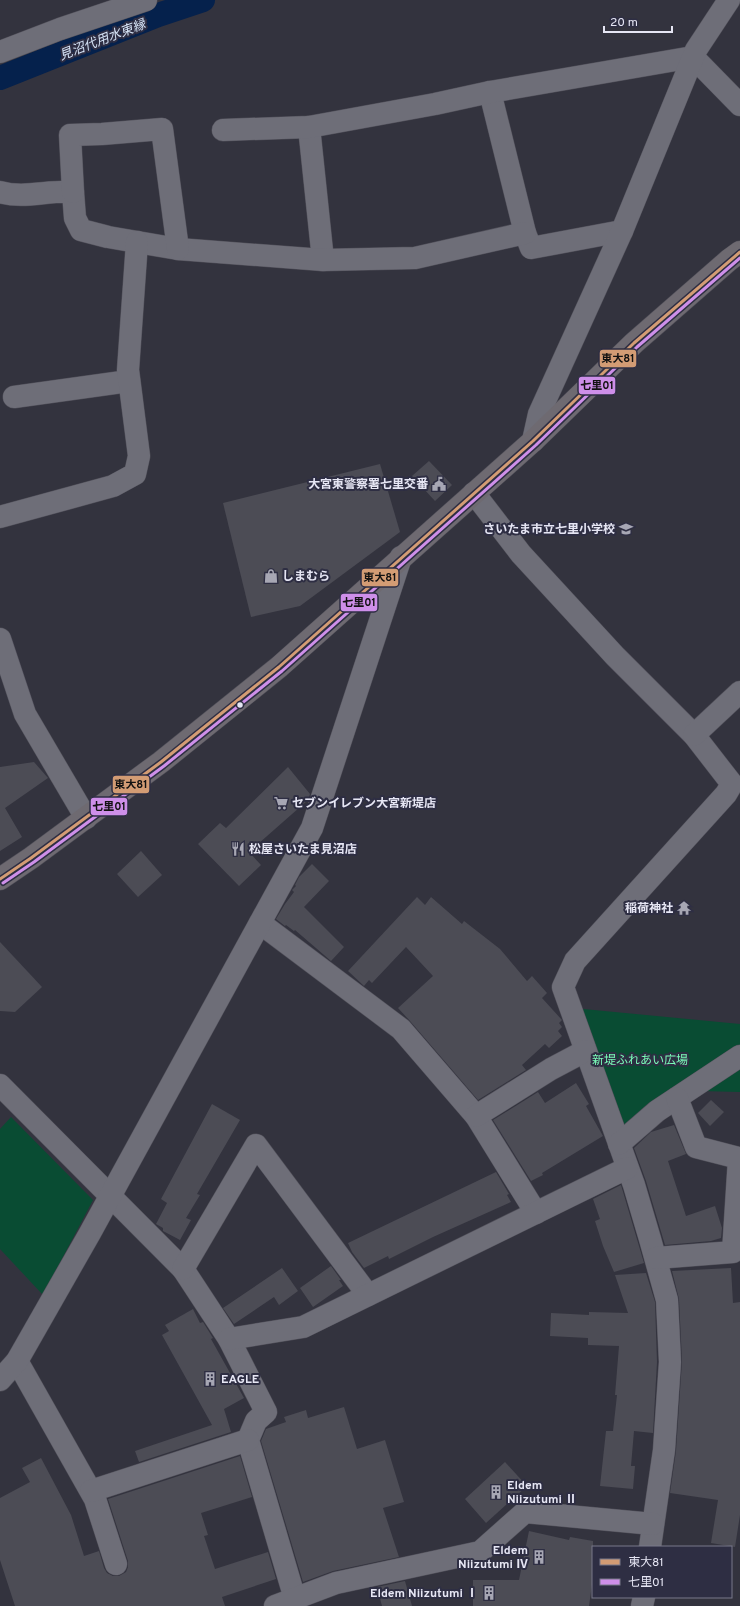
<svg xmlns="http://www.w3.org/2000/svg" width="740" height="1606" font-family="Overpass,'Noto Sans JP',sans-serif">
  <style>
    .green { fill: #094c33 }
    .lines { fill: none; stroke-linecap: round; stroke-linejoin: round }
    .canal { stroke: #05214c; stroke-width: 24 }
    .building { fill: #4c4c55 }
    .minor-casing { stroke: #51505a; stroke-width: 23 }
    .major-casing { stroke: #51505a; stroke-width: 23 }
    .minor { stroke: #6e6e78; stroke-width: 22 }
    .major { stroke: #6e6a71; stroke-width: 22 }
    .bus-1-casing { stroke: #2e2e43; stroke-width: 6 }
    .bus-2-casing { stroke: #2e2e43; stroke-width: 6 }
    .bus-1 { stroke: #d39c74; stroke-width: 3 }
    .bus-2 { stroke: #ce8fe9; stroke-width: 3 }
    .bus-dot { fill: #e6e6f4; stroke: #2e2e43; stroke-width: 1.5 }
    .labels { text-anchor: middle; stroke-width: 4; stroke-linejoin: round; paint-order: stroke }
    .poi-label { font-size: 12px; font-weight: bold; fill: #e6e6f4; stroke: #2e2e43; text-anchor: end }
    .park-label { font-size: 12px; fill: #7afcb9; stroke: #2e2e43 }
    .water-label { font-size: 13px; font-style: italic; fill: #d5e3f6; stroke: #2e2e43 }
    .line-badge { stroke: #2e2e43; stroke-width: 1.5 }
    .pale-badge-label { font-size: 11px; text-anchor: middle; font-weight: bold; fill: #111 }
  </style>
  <rect width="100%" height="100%" fill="#33333e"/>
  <!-- green -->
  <g class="green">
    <path d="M573 1008 740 1024V1045L618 1132Z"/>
    <path d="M740 1063V1092L700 1091Z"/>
    <path d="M11 1117 93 1200 43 1295 0 1249V1129Z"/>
  </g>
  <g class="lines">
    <!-- canal -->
    <path class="canal" d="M0 78 158 15 203 0"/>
  </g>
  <!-- building -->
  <g class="building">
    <path d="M429 461 452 485 435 501 412 476Z"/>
    <path d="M380 464 400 532 300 606 251 617 223 503Z"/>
    <path d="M34 762 48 778 5 808 22 837 0 851V767Z"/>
    <path d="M288 767 310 794 308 800 249 852 261 865 239 886 198 844 220 823 226 828Z"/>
    <path d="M141 851 162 875 138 897 117 874Z"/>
    <path d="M312 864 329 881 304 907 344 947 331 961 295 930 294 931 286 925 285 926 276 919 285 904 294 892 292 890 296 886 295 885 299 877Z"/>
    <path d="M417 897 425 905 431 897 462 924 464 921 500 949 527 981 532 976 547 993 542 998 562 1020 559 1023 562 1027 558 1031 562 1036 549 1048 545 1044 522 1065 526 1070 478 1100 410 1021 398 1008 433 976 406 947 372 983 369 980 364 986 348 971Z"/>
    <path d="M0 942 42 987 15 1012 0 1011Z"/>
    <path d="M576 1083 589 1104 586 1106 603 1136 542 1173 543 1175 531 1181 493 1120 538 1092 545 1103Z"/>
    <path d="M711 1100 724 1112 710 1126 698 1113Z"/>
    <path d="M212 1104 240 1120 197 1194 200 1195 186 1218 191 1220 180 1240 163 1231V1228L156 1224 167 1203 161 1199Z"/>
    <path d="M674 1125 686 1154 668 1161 686 1216 715 1206 722 1228 721 1238 711 1241 665 1245 646 1181 634 1148 651 1132Z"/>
    <path d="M496 1172 509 1194 507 1195 511 1202 433 1237 389 1259 388 1256 364 1268 352 1252 348 1243Z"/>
    <path d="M621 1185 644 1263 614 1272 603 1246 595 1221 600 1219 593 1199Z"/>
    <path d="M331 1266 341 1280H339L343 1286 313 1307 300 1288Z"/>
    <path d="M282 1268 298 1291 279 1305 274 1297 234 1324 223 1308Z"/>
    <path d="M731 1268 733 1303 740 1302V1515L735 1547 711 1543 718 1500 670 1493 676 1451 682 1361 679 1299 672 1271Z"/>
    <path d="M646 1273 655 1302 657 1362 653 1433 634 1431 631 1466H635L633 1489 600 1486 606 1431H613L617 1395H615L619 1346 588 1345V1338L550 1336 551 1313 589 1315V1312L628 1313 615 1275Z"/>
    <path d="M193 1309 200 1323 203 1322 213 1338 211 1339 244 1398 224 1409 231 1432 139 1462 135 1451 212 1425 162 1335 169 1331 165 1325Z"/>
    <path d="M344 1407 357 1449 385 1440 404 1502 383 1508 399 1557 333 1571 303 1582 261 1441 266 1429 286 1422 284 1417 306 1410 308 1418Z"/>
    <path d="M240 1456 252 1497 201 1513 208 1535 204 1536 215 1569 268 1552 276 1579 222 1597 225 1606H15L0 1560V1498L30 1482 22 1468 41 1458 71 1515 84 1556 99 1551 104 1568 107 1573 113 1576H119L126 1572 128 1567V1561L108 1499Z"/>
    <path d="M505 1462 527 1486 486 1523 465 1499Z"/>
    <path d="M529 1531 569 1540 570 1537 593 1541V1578L589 1606H473V1580H519Z"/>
    <path d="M405 1581 412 1606H382L377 1587Z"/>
  </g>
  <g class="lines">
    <defs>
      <g id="minor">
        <path d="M0 52 60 29 146 0"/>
        <path d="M490 92 525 233 531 248 622 231"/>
        <path d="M309 127 323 260"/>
        <path d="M223 130 309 127 435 104 490 92 693 57 740 105"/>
        <path d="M0 192C24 199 48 190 73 192L75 218 81 230 108 237 178 249 323 260 415 258 525 233"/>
        <path d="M73 192 70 135 102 134 162 129 178 249"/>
        <path d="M14 397 129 381"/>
        <path d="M533 441 539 414 622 231 696 50 729 0"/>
        <path d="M474 493 521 554 615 656 694 735 732 784 726 794 575 961 563 987 634 1185 650 1239 667 1300 670 1362 664 1450 650 1547"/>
        <path d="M0 517 113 486 135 474 139 456 128 370 137 242"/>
        <path d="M0 639 25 714 86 818"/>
        <path d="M694 735 740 692"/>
        <path d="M260 923 401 1029 476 1116 536 1213"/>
        <path d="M0 1085 183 1269 229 1339 266 1412 256 1421 248 1440 295 1599"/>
        <path d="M476 1116 551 1069 585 1051"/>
        <path d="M619 1144 657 1111 740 1056"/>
        <path d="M656 1258 733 1252 739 1158 696 1147 677 1098"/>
        <path d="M183 1269 256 1145 368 1295"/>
        <path d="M229 1339 303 1327 627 1168"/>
        <path d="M17 1361 95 1499 116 1564"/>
        <path d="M0 1380 17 1361 90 1233 312 828 401 557"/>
        <path d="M91 1491 248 1440"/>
        <path d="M275 1606 336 1583 480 1552 525 1512 653 1524"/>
        <path d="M642 1606 644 1597"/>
      </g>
      <path id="major" d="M0 879 31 858 161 762 279 667 533 441 634 343 729 260 740 252"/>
    </defs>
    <!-- minor casing -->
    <use href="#minor" class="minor-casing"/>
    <!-- major casing -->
    <use href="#major" class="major-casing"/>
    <!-- minor -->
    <use href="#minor" class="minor"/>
    <!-- major -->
    <use href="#major" class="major"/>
    <defs>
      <path id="bus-1" d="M0 879 31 858 161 762 279 667 533 441 634 343 740 252"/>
      <path id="bus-2" d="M3 883 34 862 164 766 282 671 536 445 637 347 740 258"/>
    </defs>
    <!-- bus-1 casing -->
    <use href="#bus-1" class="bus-1-casing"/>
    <!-- bus-2 casing -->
    <use href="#bus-2" class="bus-2-casing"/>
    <!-- bus-1 -->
    <use href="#bus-1" class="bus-1"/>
    <!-- bus-2 -->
    <use href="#bus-2" class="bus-2"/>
  </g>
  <!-- icons -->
  <defs>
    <symbol id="civic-bare" viewBox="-9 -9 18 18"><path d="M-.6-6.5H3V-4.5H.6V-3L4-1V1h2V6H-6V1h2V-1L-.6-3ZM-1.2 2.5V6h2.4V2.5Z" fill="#a7a7b4" stroke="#2e2e43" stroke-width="2.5" paint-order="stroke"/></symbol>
    <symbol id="school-bare" viewBox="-9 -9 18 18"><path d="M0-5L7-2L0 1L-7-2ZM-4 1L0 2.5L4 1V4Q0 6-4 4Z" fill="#a7a7b4" stroke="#2e2e43" stroke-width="2.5" paint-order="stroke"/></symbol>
    <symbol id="shop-bare" viewBox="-9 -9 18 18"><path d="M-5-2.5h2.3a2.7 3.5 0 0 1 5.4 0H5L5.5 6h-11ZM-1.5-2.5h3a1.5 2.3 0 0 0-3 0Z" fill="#a7a7b4" stroke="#2e2e43" stroke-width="2.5" paint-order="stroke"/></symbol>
    <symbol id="supermarket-bare" viewBox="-9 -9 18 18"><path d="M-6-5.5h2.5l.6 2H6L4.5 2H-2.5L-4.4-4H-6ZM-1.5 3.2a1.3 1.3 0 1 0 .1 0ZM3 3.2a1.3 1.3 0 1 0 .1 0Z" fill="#a7a7b4" stroke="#2e2e43" stroke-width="2.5" paint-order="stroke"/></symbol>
    <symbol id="restaurant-bare" viewBox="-9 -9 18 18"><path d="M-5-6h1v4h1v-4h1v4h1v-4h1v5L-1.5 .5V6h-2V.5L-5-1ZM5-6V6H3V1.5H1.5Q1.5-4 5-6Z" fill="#a7a7b4" stroke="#2e2e43" stroke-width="2.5" paint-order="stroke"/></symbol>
    <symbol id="temple-bare" viewBox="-9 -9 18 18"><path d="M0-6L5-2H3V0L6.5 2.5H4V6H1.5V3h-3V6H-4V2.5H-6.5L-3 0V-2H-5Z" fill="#a7a7b4" stroke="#2e2e43" stroke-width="2.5" paint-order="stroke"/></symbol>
    <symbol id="building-bare" viewBox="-9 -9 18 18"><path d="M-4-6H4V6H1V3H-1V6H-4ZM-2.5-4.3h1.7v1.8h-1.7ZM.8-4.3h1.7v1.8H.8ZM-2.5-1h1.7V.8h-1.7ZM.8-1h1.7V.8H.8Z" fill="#a7a7b4" stroke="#2e2e43" stroke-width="2.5" paint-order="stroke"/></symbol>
  </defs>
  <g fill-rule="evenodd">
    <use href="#civic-bare" x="429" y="474" width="20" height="20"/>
    <use href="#school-bare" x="616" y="519" width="20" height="20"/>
    <use href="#shop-bare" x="261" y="566" width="20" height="20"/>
    <use href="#supermarket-bare" x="271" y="793" width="20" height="20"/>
    <use href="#restaurant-bare" x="228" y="839" width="20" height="20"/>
    <use href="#temple-bare" x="674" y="898" width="20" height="20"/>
    <use href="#building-bare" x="200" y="1369" width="20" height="20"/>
    <use href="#building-bare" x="486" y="1482" width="20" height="20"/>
    <use href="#building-bare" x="529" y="1547" width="20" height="20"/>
    <use href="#building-bare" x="479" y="1583" width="20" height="20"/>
  </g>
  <!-- markers -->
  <circle class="bus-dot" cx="240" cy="705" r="3.5"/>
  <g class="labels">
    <!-- poi labels -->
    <g class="poi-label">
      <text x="428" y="488">大宮東警察署七里交番</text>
      <text x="615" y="533">さいたま市立七里小学校</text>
      <text x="282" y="580" text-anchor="start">しまむら</text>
      <text x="292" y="807" text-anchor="start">セブンイレブン大宮新堤店</text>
      <text x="249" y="853" text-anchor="start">松屋さいたま見沼店</text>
      <text x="673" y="912">稲荷神社</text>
      <text x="221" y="1383" text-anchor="start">EAGLE</text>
      <text x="507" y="1489" text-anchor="start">Eldem<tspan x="507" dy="14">Niizutumi Ⅱ</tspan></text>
      <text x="528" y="1554">Eldem<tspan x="528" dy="14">Niizutumi Ⅳ</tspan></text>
      <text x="478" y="1597">Eldem Niizutumi Ⅰ</text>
    </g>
    <!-- park labels -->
    <g class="park-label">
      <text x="640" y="1064">新堤ふれあい広場</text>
    </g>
    <!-- water labels -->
    <g class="water-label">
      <text transform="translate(102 39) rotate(-21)" y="5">見沼代用水東縁</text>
    </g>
  </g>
  <g class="line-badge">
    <rect x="599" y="349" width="38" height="19" rx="4" fill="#d39c74"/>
    <rect x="578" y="376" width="38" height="19" rx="4" fill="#ce8fe9"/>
    <rect x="361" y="568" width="38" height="19" rx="4" fill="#d39c74"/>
    <rect x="340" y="593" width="38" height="19" rx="4" fill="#ce8fe9"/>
    <rect x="112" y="775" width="38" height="19" rx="4" fill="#d39c74"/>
    <rect x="90" y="797" width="38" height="19" rx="4" fill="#ce8fe9"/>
  </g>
  <g class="pale-badge-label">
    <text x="618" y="362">東大81</text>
    <text x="597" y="389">七里01</text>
    <text x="380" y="581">東大81</text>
    <text x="359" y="606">七里01</text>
    <text x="131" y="788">東大81</text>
    <text x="109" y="810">七里01</text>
  </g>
  <!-- legend -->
  <rect x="592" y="1546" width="140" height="52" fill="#2e2e43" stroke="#78788a"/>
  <rect x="600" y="1559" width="20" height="6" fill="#d39c74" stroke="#78788a"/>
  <text x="628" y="1566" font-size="12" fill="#e6e6f4">東大81</text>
  <rect x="600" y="1579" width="20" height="6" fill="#ce8fe9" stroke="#78788a"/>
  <text x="628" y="1586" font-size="12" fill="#e6e6f4">七里01</text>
  <!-- scale -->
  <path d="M604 26v6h68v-6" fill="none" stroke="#e6e6f4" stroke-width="2"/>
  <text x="610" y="26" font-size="12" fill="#e6e6f4" stroke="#2e2e43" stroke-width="3" paint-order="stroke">20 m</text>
</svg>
